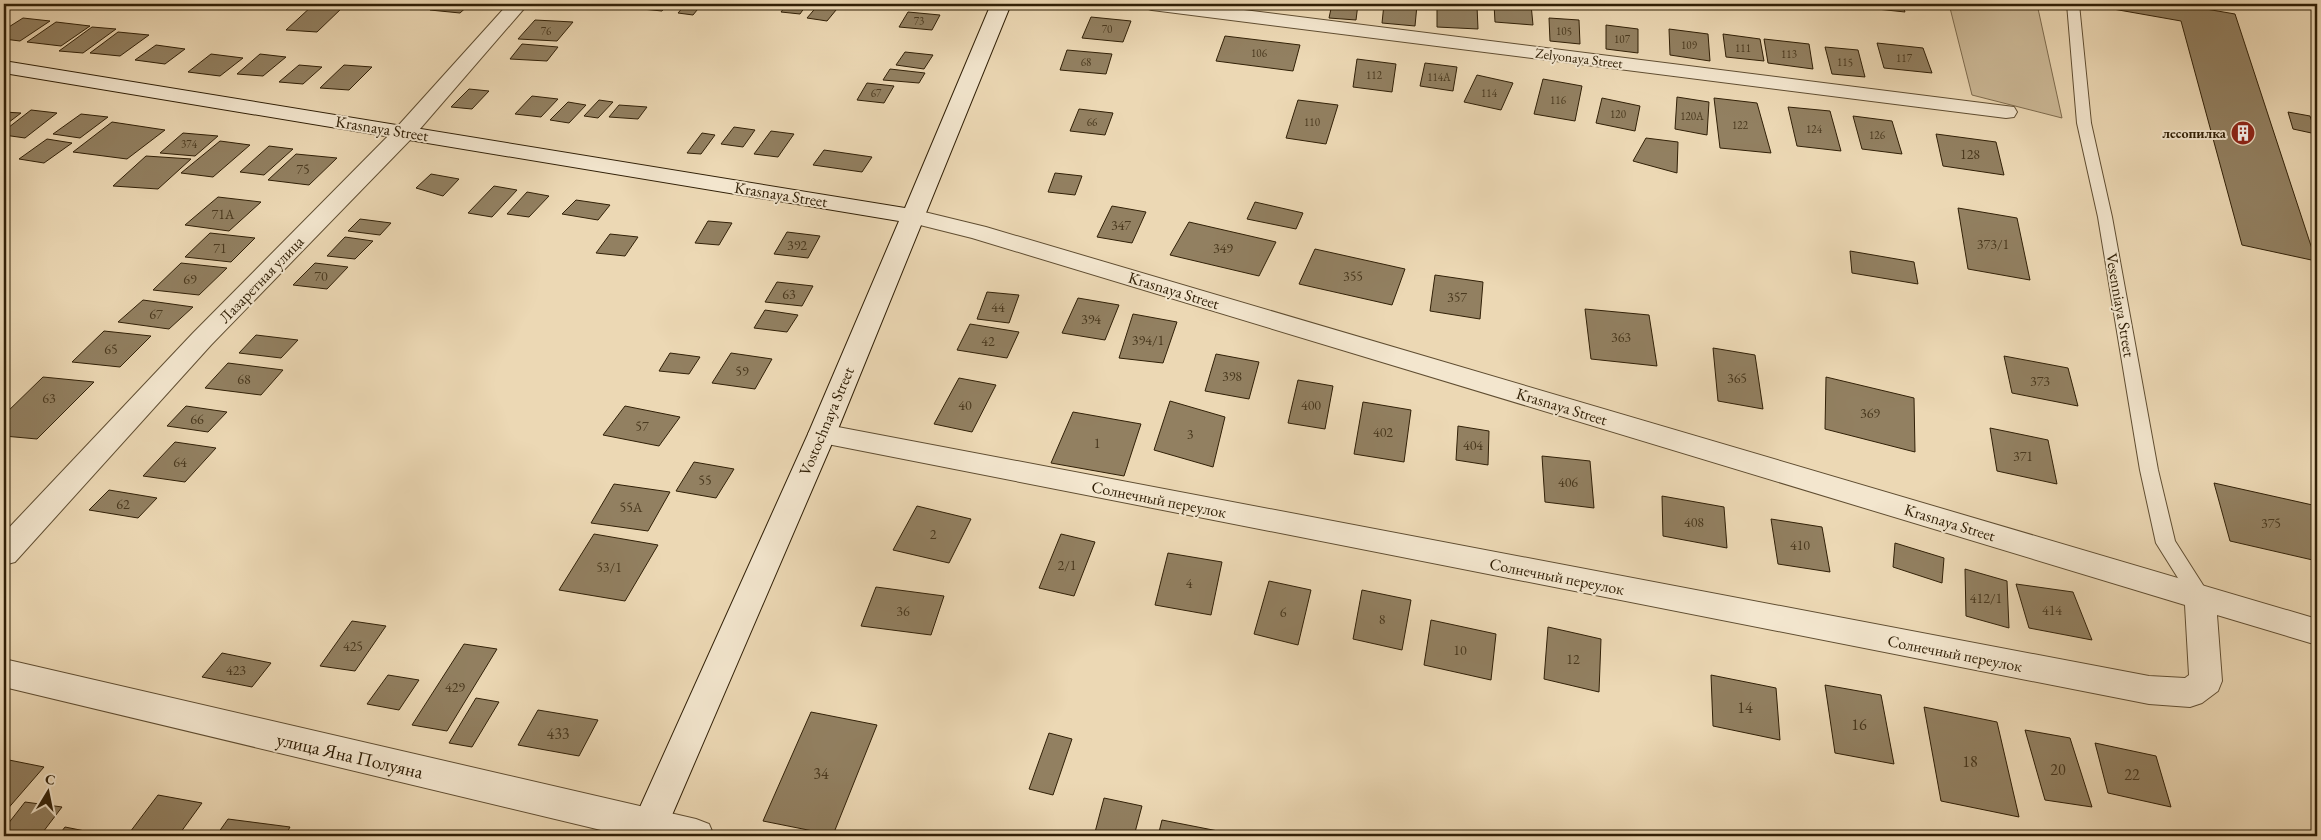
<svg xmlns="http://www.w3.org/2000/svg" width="2321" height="840" font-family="'EB Garamond',serif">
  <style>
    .green { fill: #ccb997; stroke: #7e6c4f }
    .building { fill: #928061; stroke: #312007 }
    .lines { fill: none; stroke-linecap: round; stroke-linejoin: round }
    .lane-casing { stroke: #604e32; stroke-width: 2 }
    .street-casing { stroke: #604e32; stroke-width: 2 }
    .secondary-casing { stroke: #312007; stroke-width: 2 }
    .path { stroke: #312007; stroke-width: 2.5; stroke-dasharray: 1 2; stroke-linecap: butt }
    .lane { fill: #f3e6ce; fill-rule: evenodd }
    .street { fill: #f3e6ce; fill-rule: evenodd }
    .secondary { fill: #f3e6ce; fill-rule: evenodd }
    .labels { text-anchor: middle; stroke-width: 4; stroke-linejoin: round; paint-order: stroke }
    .far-number-label { font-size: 11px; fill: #49381e }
    .far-street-label { font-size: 14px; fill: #312007; stroke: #f3e6ce }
    .far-poi-label { font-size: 14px; font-weight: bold; fill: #312007; stroke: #f3e6ce; text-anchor: end }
    .number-label { font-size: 14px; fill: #49381e }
    .street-label { font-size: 16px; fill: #312007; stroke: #f3e6ce }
    .near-number-label { font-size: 16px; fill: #49381e }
    .near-street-label { font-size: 19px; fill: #312007; stroke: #f3e6ce }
  </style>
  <rect width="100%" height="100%" fill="#ecd8b4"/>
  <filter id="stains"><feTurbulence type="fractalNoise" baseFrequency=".004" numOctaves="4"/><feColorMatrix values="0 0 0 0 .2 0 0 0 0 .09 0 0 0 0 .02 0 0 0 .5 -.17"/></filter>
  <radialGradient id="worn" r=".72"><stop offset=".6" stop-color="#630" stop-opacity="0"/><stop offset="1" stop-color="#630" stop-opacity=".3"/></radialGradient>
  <!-- green -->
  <path class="green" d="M1949 4H2037L2062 118 1972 95Z"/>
  <!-- building -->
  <g class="building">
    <path d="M437 4H470L460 13 430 10Z"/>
    <path d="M647 4H668L662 11 642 9Z"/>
    <path d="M686 4H702L693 15 678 13Z"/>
    <path d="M787 4H807L800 14 781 12Z"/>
    <path d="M819 4H841L827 21 807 18Z"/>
    <path d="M1332 4H1358L1356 20 1329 18Z"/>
    <path d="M1384 4 1417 5 1415 26 1382 23Z"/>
    <path d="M1437 4 1477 6 1478 29 1437 27Z"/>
    <path d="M1494 4H1531L1533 25 1495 22Z"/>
    <path d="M1812 4H1849L1851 9 1812 5Z"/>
    <path d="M1875 4H1902L1905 12 1877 9Z"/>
    <path d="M2096 4H2177L2235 14 2316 261 2242 245 2181 21 2096 6Z"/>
    <path d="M313 5 343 7 317 32 286 30Z"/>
    <path d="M908 12 940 15 932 30 899 27Z"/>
    <path d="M1091 17 1131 21 1123 42 1082 38Z"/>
    <path d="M23 18 50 21 20 41 4 39V30Z"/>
    <path d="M1549 18 1579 20 1580 44 1550 41Z"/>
    <path d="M535 20 573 22 557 41 518 39Z"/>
    <path d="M56 22 90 26 61 46 27 42Z"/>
    <path d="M1606 25 1638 29V53L1606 49Z"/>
    <path d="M92 27 116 29 83 53 59 51Z"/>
    <path d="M1669 29 1708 34 1710 61 1670 55Z"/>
    <path d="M118 32 149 35 120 56 90 53Z"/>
    <path d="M1723 34 1760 39 1764 61 1726 57Z"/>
    <path d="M1225 36 1300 45 1293 71 1216 61Z"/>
    <path d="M1764 39 1809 44 1813 69 1768 63Z"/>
    <path d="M1877 43 1923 48 1932 73 1884 68Z"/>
    <path d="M522 44 558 47 547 61 510 59Z"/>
    <path d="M156 45 185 49 165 64 135 60Z"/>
    <path d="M1825 47 1858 50 1865 77 1832 74Z"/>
    <path d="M1067 50 1112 54 1106 74 1060 70Z"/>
    <path d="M905 52 933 55 924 69 896 65Z"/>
    <path d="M211 54 243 58 220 76 188 72Z"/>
    <path d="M260 54 286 57 263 76 237 74Z"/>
    <path d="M1357 59 1396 64 1392 92 1353 87Z"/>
    <path d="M1425 63 1457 67 1453 91 1420 86Z"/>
    <path d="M299 65 322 67 303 84 279 82Z"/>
    <path d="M344 65 372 67 349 90 320 88Z"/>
    <path d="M890 69 925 73 919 83 883 80Z"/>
    <path d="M1477 75 1513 83 1501 110 1464 102Z"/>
    <path d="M1543 79 1582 86 1575 121 1534 114Z"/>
    <path d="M867 83 894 86 884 103 857 100Z"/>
    <path d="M469 89 489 91 472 109 451 107Z"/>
    <path d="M532 96 558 99 541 117 515 114Z"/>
    <path d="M1677 97 1709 102 1707 135 1675 129Z"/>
    <path d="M1602 98 1640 106 1635 131 1596 123Z"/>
    <path d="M1714 98 1757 103 1771 153 1720 148Z"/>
    <path d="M599 100 613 102 598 118 584 116Z"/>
    <path d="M1298 100 1338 105 1326 144 1286 138Z"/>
    <path d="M568 102 586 105 569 123 550 120Z"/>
    <path d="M619 105 647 107 638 119 609 117Z"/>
    <path d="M1788 107 1830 111 1841 151 1797 146Z"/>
    <path d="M1079 109 1113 113 1105 135 1070 131Z"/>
    <path d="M31 110 57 113 25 138 4 135V131Z"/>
    <path d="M4 112 21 113 4 126Z"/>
    <path d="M2288 112 2310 116 2316 134 2293 129Z"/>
    <path d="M81 114 108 117 80 138 53 134Z"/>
    <path d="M1853 116 1892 121 1902 154 1862 149Z"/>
    <path d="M112 122 165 130 127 159 73 152Z"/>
    <path d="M734 127 755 130 743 147 721 144Z"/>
    <path d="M771 131 794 134 778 157 754 154Z"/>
    <path d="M183 133 218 136 195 156 160 153Z"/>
    <path d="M702 133 715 135 701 154 687 153Z"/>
    <path d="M1936 134 1996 142 2004 175 1943 166Z"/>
    <path d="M1646 138 1678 142 1677 173 1633 161Z"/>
    <path d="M47 139 72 143 44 163 19 159Z"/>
    <path d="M220 141 250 145 213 177 181 173Z"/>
    <path d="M269 146 293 149 264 175 240 172Z"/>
    <path d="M824 150 872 157 862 172 813 165Z"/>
    <path d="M296 154 337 158 309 185 268 180Z"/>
    <path d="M146 156 191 159 158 189 113 186Z"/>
    <path d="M1055 173 1082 176 1075 195 1048 192Z"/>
    <path d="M431 174 459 179 443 196 416 188Z"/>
    <path d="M494 186 517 190 492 217 468 213Z"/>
    <path d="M527 192 549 196 529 217 507 214Z"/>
    <path d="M218 197 261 202 229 231 185 225Z"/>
    <path d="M576 200 610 205 598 220 562 214Z"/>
    <path d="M1255 202 1303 213 1296 229 1247 219Z"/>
    <path d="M1112 206 1146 212 1132 243 1097 237Z"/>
    <path d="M1958 208 2017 218 2030 280 1968 269Z"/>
    <path d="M360 219 391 223 380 235 348 231Z"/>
    <path d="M708 221 732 223 719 245 695 243Z"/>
    <path d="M1189 222 1276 242 1259 276 1170 255Z"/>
    <path d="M787 232 820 236 808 258 774 254Z"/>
    <path d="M210 233 255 238 231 262 185 257Z"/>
    <path d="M610 234 638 237 625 256 596 253Z"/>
    <path d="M345 237 373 241 355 259 327 256Z"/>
    <path d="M1315 249 1405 269 1392 305 1299 284Z"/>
    <path d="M1850 251 1914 262 1918 284 1852 273Z"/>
    <path d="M181 263 227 268 199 295 153 290Z"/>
    <path d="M315 263 348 267 327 289 293 285Z"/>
    <path d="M1435 275 1483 282 1480 319 1430 311Z"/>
    <path d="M777 282 813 286 802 306 765 302Z"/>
    <path d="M987 292 1019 295 1009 323 977 319Z"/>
    <path d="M1078 298 1119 305 1105 340 1062 333Z"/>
    <path d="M143 300 193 307 169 329 118 322Z"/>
    <path d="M1585 309 1649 315 1657 366 1591 359Z"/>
    <path d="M765 310 798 315 787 332 754 328Z"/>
    <path d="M1133 314 1177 322 1163 363 1119 358Z"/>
    <path d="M970 324 1019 332 1007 358 957 350Z"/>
    <path d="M104 331 151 336 120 367 72 362Z"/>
    <path d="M256 335 298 340 281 358 239 353Z"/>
    <path d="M1713 348 1755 355 1763 409 1718 401Z"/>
    <path d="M670 353 700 357 689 374 659 371Z"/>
    <path d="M731 353 772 359 755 389 712 383Z"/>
    <path d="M1216 354 1259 362 1249 399 1205 391Z"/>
    <path d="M2004 356 2068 368 2078 406 2012 393Z"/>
    <path d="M228 363 283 370 261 395 205 388Z"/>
    <path d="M43 377 94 382 37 439 4 436V415Z"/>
    <path d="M1826 377 1914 398 1915 452 1825 429Z"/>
    <path d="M959 378 996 385 972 432 934 424Z"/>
    <path d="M1298 380 1333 386 1325 429 1288 423Z"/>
    <path d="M1170 401 1225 417 1213 467 1154 450Z"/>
    <path d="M1363 402 1411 410 1404 462 1354 454Z"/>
    <path d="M186 406 227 412 208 432 167 426Z"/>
    <path d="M625 406 680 417 659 446 603 435Z"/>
    <path d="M1073 412 1141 424 1124 476 1051 463Z"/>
    <path d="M1458 426 1489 431 1488 465 1456 460Z"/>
    <path d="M1990 428 2048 440 2057 484 1997 471Z"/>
    <path d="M175 442 216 448 185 482 143 476Z"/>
    <path d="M1542 456 1590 461 1594 508 1545 502Z"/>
    <path d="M694 462 734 469 716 498 676 491Z"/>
    <path d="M2214 483 2317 506V561L2230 541Z"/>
    <path d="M614 484 670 492 648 531 591 523Z"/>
    <path d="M109 490 157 498 138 518 89 510Z"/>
    <path d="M1662 496 1724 507 1727 548 1663 536Z"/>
    <path d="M917 506 971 519 949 563 893 550Z"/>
    <path d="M1771 519 1822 527 1830 572 1778 564Z"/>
    <path d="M594 534 658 545 625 601 559 590Z"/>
    <path d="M1061 534 1095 542 1074 596 1039 588Z"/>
    <path d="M1895 543 1944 558 1942 583 1893 567Z"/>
    <path d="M1168 553 1222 562 1211 615 1155 605Z"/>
    <path d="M1965 569 2007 581 2009 628 1966 616Z"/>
    <path d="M1269 581 1311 590 1298 645 1254 634Z"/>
    <path d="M2016 584 2073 592 2092 640 2029 628Z"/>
    <path d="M876 587 944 596 931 635 861 626Z"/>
    <path d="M1362 590 1411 600 1402 650 1353 639Z"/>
    <path d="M1431 620 1496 634 1491 680 1424 665Z"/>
    <path d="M352 621 386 626 355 671 320 666Z"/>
    <path d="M1548 627 1601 639 1599 692 1544 679Z"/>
    <path d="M464 644 497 649 447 731 412 725Z"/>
    <path d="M222 653 271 663 252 687 202 677Z"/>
    <path d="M388 675 419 680 399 710 367 704Z"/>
    <path d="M1711 675 1776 688 1780 740 1713 726Z"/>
    <path d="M1825 685 1881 695 1894 764 1835 753Z"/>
    <path d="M476 698 499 702 472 747 449 743Z"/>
    <path d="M1924 707 1997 722 2019 817 1941 801Z"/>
    <path d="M538 710 598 720 579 756 518 745Z"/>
    <path d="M811 712 877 725 833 835 763 821Z"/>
    <path d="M2025 730 2070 738 2092 807 2045 800Z"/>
    <path d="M1049 733 1072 739 1053 795 1029 789Z"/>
    <path d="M2095 743 2156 756 2171 807 2108 793Z"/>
    <path d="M9 760 44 767 5 812 4 767Z"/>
    <path d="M158 795 202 803 178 836H127Z"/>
    <path d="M1104 798 1142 806 1134 836H1094Z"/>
    <path d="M25 802 62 807 40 836H4V829Z"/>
    <path d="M228 819 290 827 285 836H216Z"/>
    <path d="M1162 820 1218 831 1217 836H1158Z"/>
    <path d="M65 827 95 833 93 836H58Z"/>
  </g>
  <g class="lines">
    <defs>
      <path id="lane" d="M2067 4H2079L2091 123 2112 217 2158 470 2175 541 2210 596 2207 602 2200 604 2193 602 2156 543 2140 470 2098 217 2077 123Z"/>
      <g id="street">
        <path d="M508 4H528L413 137 211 345 15 562 4 565V533L193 333 397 127Z"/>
        <path d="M1143 4H1196L2006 106 2014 107 2017 112 2014 117 2006 118 1152 10 1145 8Z"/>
        <path d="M912 209 986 227 2317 619V645L2217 615 2222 681 2218 691 2202 703 2190 707 2149 704 812 441 808 434 812 427 822 424 2149 676 2185 678 2189 675 2185 605 972 238 904 221 900 216 904 211Z"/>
        <path d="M4 659 696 819 709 824 714 836H626L4 687Z"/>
      </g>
      <path id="secondary" d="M991 4H1011L836 434 663 836H627L808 434 899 221 4 73V61L905 208Z"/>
    </defs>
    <!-- lane casing -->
    <use href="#lane" class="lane-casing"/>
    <!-- street casing -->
    <use href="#street" class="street-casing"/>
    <!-- secondary casing -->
    <use href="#secondary" class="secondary-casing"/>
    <!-- path -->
    <path class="path" d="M2202 4V6"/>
    <!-- lane -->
    <use href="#lane" class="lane"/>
    <!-- street -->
    <use href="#street" class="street"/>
    <!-- secondary -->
    <use href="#secondary" class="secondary"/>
  </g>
  <!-- icons -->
  <defs>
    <symbol id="building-disc" viewBox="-11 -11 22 22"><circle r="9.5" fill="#8f2418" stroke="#f3e6ce"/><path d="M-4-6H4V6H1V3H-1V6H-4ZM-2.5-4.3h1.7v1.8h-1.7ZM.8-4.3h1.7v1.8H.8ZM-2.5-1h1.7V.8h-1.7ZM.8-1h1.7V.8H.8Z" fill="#fff"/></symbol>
  </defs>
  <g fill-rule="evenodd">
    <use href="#building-disc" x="2229" y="119" width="28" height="28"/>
  </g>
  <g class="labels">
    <!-- far-number labels -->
    <g class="far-number-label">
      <text x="919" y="25">73</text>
      <text x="1107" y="33">70</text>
      <text x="546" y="35">76</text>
      <text x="1564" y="35">105</text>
      <text x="1622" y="43">107</text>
      <text x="1689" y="49">109</text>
      <text x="1743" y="52">111</text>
      <text x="1259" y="57">106</text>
      <text x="1789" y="58">113</text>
      <text x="1904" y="62">117</text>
      <text x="1086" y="66">68</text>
      <text x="1845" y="66">115</text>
      <text x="1374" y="79">112</text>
      <text x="1439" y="81">114А</text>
      <text x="876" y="97">67</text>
      <text x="1489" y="97">114</text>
      <text x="1558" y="104">116</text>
      <text x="1618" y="118">120</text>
      <text x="1692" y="120">120А</text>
      <text x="1092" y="126">66</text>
      <text x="1312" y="126">110</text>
      <text x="1740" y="129">122</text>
      <text x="1814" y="133">124</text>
      <text x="1877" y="139">126</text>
      <text x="189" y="148">374</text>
    </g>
    <!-- far-street labels -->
    <g class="far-street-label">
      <text transform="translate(1579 58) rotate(7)" y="5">Zelyonaya Street</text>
    </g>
    <!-- far-poi labels -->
    <g class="far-poi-label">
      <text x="2226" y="138">лесопилка</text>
    </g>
    <!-- number labels -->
    <g class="number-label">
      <text x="1970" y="159">128</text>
      <text x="303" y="174">75</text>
      <text x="223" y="219">71А</text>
      <text x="1121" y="230">347</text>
      <text x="1993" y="249">373/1</text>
      <text x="797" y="250">392</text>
      <text x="220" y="253">71</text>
      <text x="1223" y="253">349</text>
      <text x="321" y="281">70</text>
      <text x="1353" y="281">355</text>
      <text x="190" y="284">69</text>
      <text x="789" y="299">63</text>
      <text x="1457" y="302">357</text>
      <text x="998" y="312">44</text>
      <text x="156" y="319">67</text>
      <text x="1091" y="324">394</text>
      <text x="1621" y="342">363</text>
      <text x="1148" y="345">394/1</text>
      <text x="988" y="346">42</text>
      <text x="111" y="354">65</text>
      <text x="742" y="376">59</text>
      <text x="1232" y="381">398</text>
      <text x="1737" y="383">365</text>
      <text x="244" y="384">68</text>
      <text x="2040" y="386">373</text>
      <text x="49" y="403">63</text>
      <text x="965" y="410">40</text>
      <text x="1311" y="410">400</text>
      <text x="1870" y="418">369</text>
      <text x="197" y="424">66</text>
      <text x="642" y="431">57</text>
      <text x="1383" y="437">402</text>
      <text x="1190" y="439">3</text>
      <text x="1097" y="448">1</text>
      <text x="1473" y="450">404</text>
      <text x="2023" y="461">371</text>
      <text x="180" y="467">64</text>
      <text x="705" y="485">55</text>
      <text x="1568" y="487">406</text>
      <text x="123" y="509">62</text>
      <text x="631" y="512">55А</text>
      <text x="1694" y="527">408</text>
      <text x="2271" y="528">375</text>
      <text x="933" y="539">2</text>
      <text x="1800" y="550">410</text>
      <text x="1067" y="570">2/1</text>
      <text x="609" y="572">53/1</text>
      <text x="1189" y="588">4</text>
      <text x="1986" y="603">412/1</text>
      <text x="2052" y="615">414</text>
      <text x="903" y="616">36</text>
      <text x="1283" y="617">6</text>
      <text x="1382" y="624">8</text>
      <text x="353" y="651">425</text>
      <text x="1460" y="655">10</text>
      <text x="1573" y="664">12</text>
      <text x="236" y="675">423</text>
      <text x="455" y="692">429</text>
    </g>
    <!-- street labels -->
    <g class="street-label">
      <text transform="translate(382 128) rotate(9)" y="6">Krasnaya Street</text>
      <text transform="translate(781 194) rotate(9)" y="6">Krasnaya Street</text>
      <text transform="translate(261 279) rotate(-46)" y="6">Лазаретная улица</text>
      <text transform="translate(1174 290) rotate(17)" y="6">Krasnaya Street</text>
      <text transform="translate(2121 305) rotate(80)" y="6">Vesenniaya Street</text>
      <text transform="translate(1562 406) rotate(17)" y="6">Krasnaya Street</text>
      <text transform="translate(826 421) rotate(-67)" y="6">Vostochnaya Street</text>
      <text transform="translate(1159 499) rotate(11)" y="6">Солнечный переулок</text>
      <text transform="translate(1950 522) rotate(17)" y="6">Krasnaya Street</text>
      <text transform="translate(1557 576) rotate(11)" y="6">Солнечный переулок</text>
      <text transform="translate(1955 653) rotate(11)" y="6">Солнечный переулок</text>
    </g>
    <!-- near-number labels -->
    <g class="near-number-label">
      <text x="1745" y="713">14</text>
      <text x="1859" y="730">16</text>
      <text x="558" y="739">433</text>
      <text x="1970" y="767">18</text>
      <text x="2058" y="775">20</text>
      <text x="821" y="779">34</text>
      <text x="2132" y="780">22</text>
    </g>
    <!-- near-street labels -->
    <g class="near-street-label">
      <text transform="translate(350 755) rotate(13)" y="7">улица Яна Полуяна</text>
    </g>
  </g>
  <!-- margin -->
  <rect width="2321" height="840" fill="none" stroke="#ecd8b4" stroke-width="20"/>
  <rect x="5" y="5" width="2311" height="830" fill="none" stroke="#312007" stroke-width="2.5"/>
  <rect x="10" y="10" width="2301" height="820" fill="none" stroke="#312007"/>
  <!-- north arrow -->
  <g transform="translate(48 792) rotate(10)" stroke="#f3e6ce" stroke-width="4" paint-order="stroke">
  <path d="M0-4L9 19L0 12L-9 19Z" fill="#312007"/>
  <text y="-8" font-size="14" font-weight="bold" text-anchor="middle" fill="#312007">С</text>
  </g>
  <rect width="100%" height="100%" filter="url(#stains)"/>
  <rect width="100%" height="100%" fill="url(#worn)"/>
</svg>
